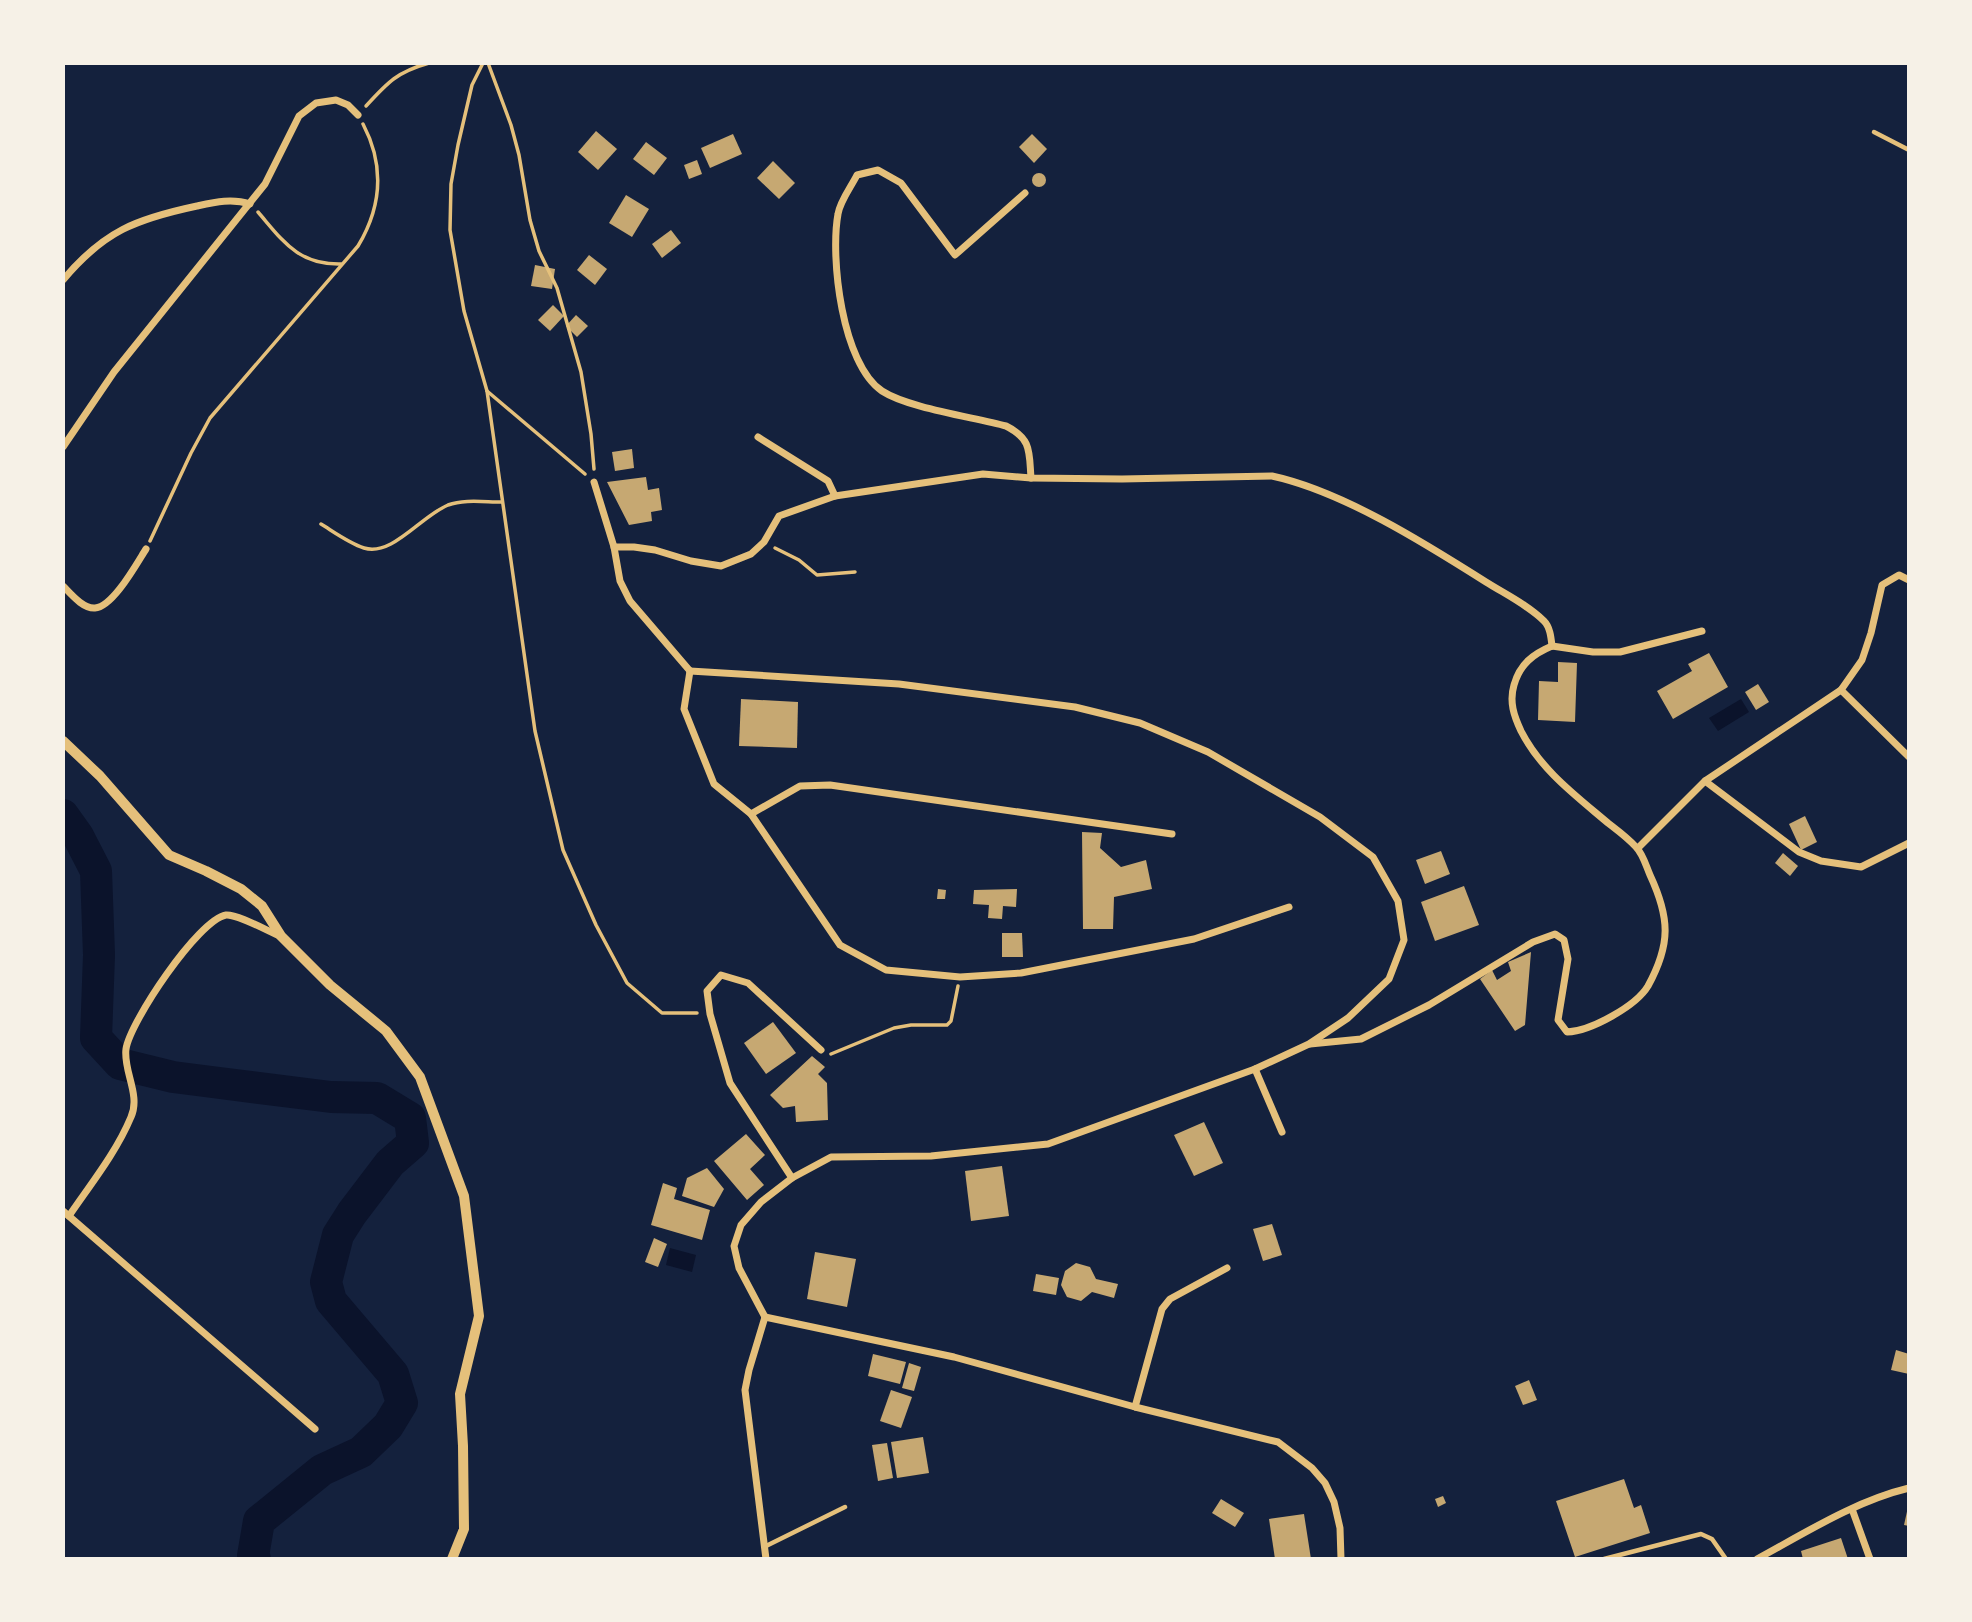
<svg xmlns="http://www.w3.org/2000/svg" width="1972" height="1622" font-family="'Archivo Narrow',sans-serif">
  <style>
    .water { fill: #0b132b }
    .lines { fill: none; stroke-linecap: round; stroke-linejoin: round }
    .river { stroke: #0b132b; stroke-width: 32 }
    .building { fill: #c6a872 }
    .path { stroke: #e5c07b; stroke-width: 3.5 }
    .service { stroke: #e5c07b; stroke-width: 4.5 }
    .minor { stroke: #e5c07b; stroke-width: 7 }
    .tertiary { stroke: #e5c07b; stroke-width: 10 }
  </style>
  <rect width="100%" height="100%" fill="#14213d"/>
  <!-- water -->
  <g class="water">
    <path d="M1741 699 1749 712 1718 731 1709 718Z"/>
    <path d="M670 1248 696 1255 692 1272 666 1265Z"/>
  </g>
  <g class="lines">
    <!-- river -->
    <path class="river" d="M63 815 78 836 96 871 99 955 96 1038 120 1064 173 1077 212 1082 331 1097 377 1098 410 1118 413 1143 390 1163 352 1213 338 1235 326 1282 331 1301 393 1374 402 1403 388 1426 361 1452 322 1470 259 1521 253 1556 255 1559"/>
  </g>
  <!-- building -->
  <g class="building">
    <path d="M596 131 617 149 598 170 578 152Z"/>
    <path d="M733 134 742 154 710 168 701 148Z"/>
    <path d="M1032 134 1047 149 1034 163 1019 147Z"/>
    <path d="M646 142 667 158 654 175 633 159Z"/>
    <path d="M697 160 702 174 689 179 684 165Z"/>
    <path d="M773 161 795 183 779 199 757 178Z"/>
    <circle cx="1039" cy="180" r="7"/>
    <path d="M626 195 649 209 632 237 609 223Z"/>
    <path d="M671 230 681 243 662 258 652 244Z"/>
    <path d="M589 255 607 269 595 285 577 270Z"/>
    <path d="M535 265 555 269 552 289 531 286Z"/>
    <path d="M553 305 564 316 550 331 538 320Z"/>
    <path d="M576 315 588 326 577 337 566 326Z"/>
    <path d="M632 449 634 468 615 471 612 452Z"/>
    <path d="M646 477 648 490 659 488 662 510 651 512 652 521 629 525 607 482Z"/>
    <path d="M1709 653 1728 687 1673 719 1657 691 1692 671 1688 664Z"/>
    <path d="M1558 662 1577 663 1575 722 1538 720 1539 681 1558 682Z"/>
    <path d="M1758 684 1769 702 1756 710 1745 692Z"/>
    <path d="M741 699 798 702 797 748 739 746Z"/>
    <path d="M1805 816 1817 842 1801 850 1789 824Z"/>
    <path d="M1082 832 1102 833 1100 848 1121 867 1146 860 1152 889 1114 897 1113 929H1083Z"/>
    <path d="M1441 851 1450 874 1425 884 1416 860Z"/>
    <path d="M1783 853 1798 866 1790 876 1775 863Z"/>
    <path d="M1464 886 1479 925 1435 941 1421 902Z"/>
    <path d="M938 889 946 890 945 899H937Z"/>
    <path d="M1017 889 1016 907 1003 906 1002 919 988 918 989 905 973 904 974 890Z"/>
    <path d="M1002 933H1022L1023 957H1002Z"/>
    <path d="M1531 952 1525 1025 1515 1031 1480 979 1492 970 1497 980 1511 971 1508 962Z"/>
    <path d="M773 1022 796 1053 766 1074 744 1043Z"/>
    <path d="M812 1056 825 1067 818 1074 827 1083 828 1120 796 1122 795 1106 783 1108 770 1095Z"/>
    <path d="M1204 1122 1223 1163 1194 1176 1174 1135Z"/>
    <path d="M746 1134 765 1155 750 1169 764 1185 747 1200 714 1161Z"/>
    <path d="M1002 1166 1009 1216 971 1221 965 1171Z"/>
    <path d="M707 1168 724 1189 714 1207 682 1196 687 1178Z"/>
    <path d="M663 1183 677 1188 674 1199 710 1210 702 1240 651 1225Z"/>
    <path d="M1272 1224 1282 1255 1263 1261 1253 1229Z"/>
    <path d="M654 1238 667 1244 658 1267 645 1262Z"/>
    <path d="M815 1252 856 1259 847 1307 807 1299Z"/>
    <path d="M1076 1263 1090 1267 1096 1279 1118 1284 1114 1298 1092 1292 1081 1301 1067 1297 1061 1285 1065 1271Z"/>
    <path d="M1036 1274 1059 1278 1056 1295 1033 1291Z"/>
    <path d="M1896 1350 1909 1354V1374L1891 1370Z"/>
    <path d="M873 1354 906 1362 900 1384 868 1376Z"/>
    <path d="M909 1363 921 1367 914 1391 902 1388Z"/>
    <path d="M1529 1380 1537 1400 1523 1405 1515 1386Z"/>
    <path d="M891 1390 912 1397 901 1428 880 1421Z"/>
    <path d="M923 1437 929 1473 897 1478 891 1442Z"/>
    <path d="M887 1443 893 1478 878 1481 872 1445Z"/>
    <path d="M1624 1479 1634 1508 1641 1505 1650 1533 1575 1557 1556 1501Z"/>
    <path d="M1443 1496 1446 1503 1438 1507 1435 1499Z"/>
    <path d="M1221 1499 1244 1513 1235 1527 1212 1513Z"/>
    <path d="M1908 1507H1909V1526L1904 1525Z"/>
    <path d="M1304 1514 1311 1559H1275L1269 1519Z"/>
    <path d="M1841 1538 1848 1559H1803L1801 1551Z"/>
  </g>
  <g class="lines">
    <!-- path -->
    <g class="path">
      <path d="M483 63 472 85 458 145 451 184 450 230 464 311 487 391 535 731 563 850 596 925 627 983 662 1013H697"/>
      <path d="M488 63 511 125 519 155 530 220 539 251 557 288 581 372 591 434 594 469"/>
      <path d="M366 106C388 82 397 72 429 63"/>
      <path d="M258 212C283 241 298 265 341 264"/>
      <path d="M487 391 585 474"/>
      <path d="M321 524C334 532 349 543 364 548 392 557 421 516 448 505 464 499 484 502 502 502"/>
      <path d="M150 541 191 453 210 418 358 246C382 206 385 166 363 124"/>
      <path d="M775 548 799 560 817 575 855 572"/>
      <path d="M831 1054 894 1028 911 1025H947L951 1021 958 986"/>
    </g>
    <!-- service -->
    <g class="service">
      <path d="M1874 132 1909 150"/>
      <path d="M764 1547 845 1507"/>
      <path d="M1604 1559 1701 1534 1712 1539 1726 1559"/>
    </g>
    <!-- minor -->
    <g class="minor">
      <path d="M1025 193 955 255 901 183 878 170 857 175C851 187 840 201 838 214 830 258 842 364 882 391 908 408 973 417 1006 426 1032 439 1029 452 1031 478"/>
      <path d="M63 280C104 231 136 219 197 206 215 202 232 198 250 204"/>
      <path d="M758 437 828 481 835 496"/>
      <path d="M63 447 114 372 265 184 299 116 316 103 336 100 348 105 358 115"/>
      <path d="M594 482 614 547 620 581 630 601 690 671"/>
      <path d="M614 547H634L655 550 691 561 721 566 751 554 764 542 779 516 835 496 983 474 1031 478 1122 479 1272 476C1342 491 1426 544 1486 582 1505 594 1528 605 1544 621 1550 627 1551 637 1552 646"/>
      <path d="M63 586C71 594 83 609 95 608 113 607 137 563 146 549"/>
      <path d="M1552 646 1593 652H1620L1702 631"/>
      <path d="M690 671 899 684 1075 707 1140 723 1208 752 1320 817 1373 857 1398 901 1404 940 1389 979 1348 1018 1309 1044 1255 1069 1048 1144 931 1156 831 1157 792 1178 761 1202 741 1225 734 1246 739 1268 765 1317"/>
      <path d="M690 671 684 709 714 784 751 814 840 945 886 970 960 977 1021 973 1194 939 1289 907"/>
      <path d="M1841 690 1909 757"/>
      <path d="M1705 781 1799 852 1821 861 1861 867 1909 843"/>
      <path d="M751 814 800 786 830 785 1172 834"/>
      <path d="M1638 848 1705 781 1841 690 1862 660 1871 633 1882 585 1899 575 1909 580"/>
      <path d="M1310 1044 1361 1039 1429 1005 1533 942 1555 934 1564 940 1568 959 1558 1020 1567 1032C1591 1031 1636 1006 1648 986 1671 944 1670 918 1650 875 1646 866 1643 854 1636 847 1628 838 1617 830 1608 823 1575 795 1541 770 1521 731 1514 716 1509 702 1514 685 1520 664 1533 654 1552 646"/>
      <path d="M1255 1069 1282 1132"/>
      <path d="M792 1178 730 1083 710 1014 707 991 721 975 748 983 821 1050"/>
      <path d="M63 1211 315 1429"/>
      <path d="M69 1216C90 1185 116 1153 131 1117 141 1095 123 1071 126 1049 130 1022 198 920 226 915 237 914 268 931 280 936"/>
      <path d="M765 1317 954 1357 1135 1407 1278 1442 1312 1468 1325 1483 1334 1502 1340 1528 1341 1559"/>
      <path d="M765 1317 749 1370 745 1390 766 1559"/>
      <path d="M1135 1407 1162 1309 1170 1299 1227 1268"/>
      <path d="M1852 1509 1870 1559"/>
      <path d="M1757 1559C1805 1533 1855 1501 1909 1488"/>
    </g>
    <!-- tertiary -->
    <path class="tertiary" d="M63 741 100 776 169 855 206 871 241 889 262 906 281 936 330 985 386 1031 420 1077 464 1196 479 1316 460 1394 463 1446 464 1529 452 1559"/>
  </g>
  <!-- border -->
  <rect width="1972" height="1622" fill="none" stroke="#f6f1e7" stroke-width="130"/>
</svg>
